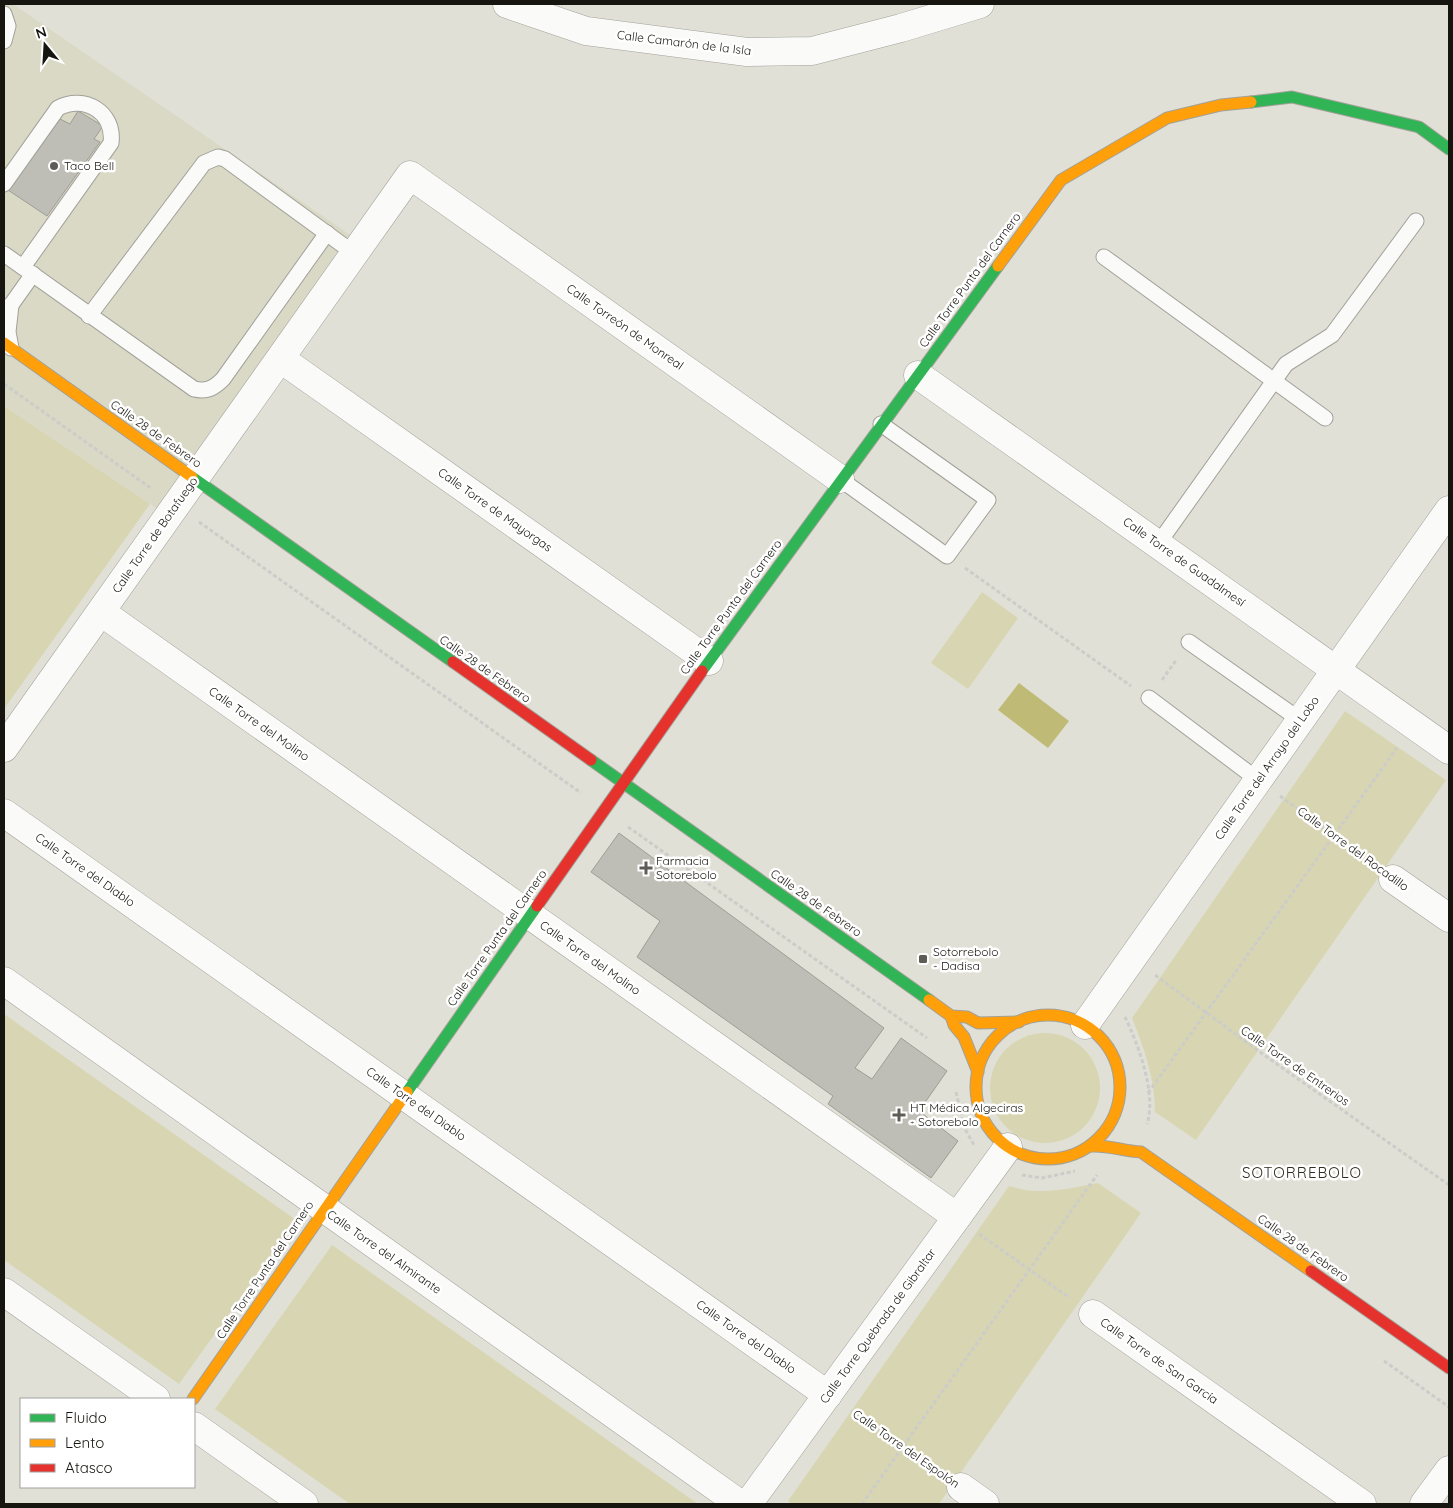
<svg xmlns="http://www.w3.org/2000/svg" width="1453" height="1508" font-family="Quicksand,sans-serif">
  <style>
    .built { fill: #dad9c6 }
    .green { fill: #d8d6b2 }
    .water { fill: #bfbb77 }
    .building { fill: #bebeb6; stroke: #9e9d96 }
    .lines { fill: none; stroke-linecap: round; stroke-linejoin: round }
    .lane-casing { stroke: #a2a19a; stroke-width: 17 }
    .street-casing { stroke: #a2a19a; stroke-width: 29 }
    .fast-casing { stroke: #a2a19a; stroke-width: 13 }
    .slow-casing { stroke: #a2a19a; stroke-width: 13 }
    .jam-casing { stroke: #a2a19a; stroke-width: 13 }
    .path { stroke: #ccccc9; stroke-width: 3; stroke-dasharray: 4 2.5; stroke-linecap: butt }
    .lane { stroke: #fafaf9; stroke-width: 15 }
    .street { stroke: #fafaf9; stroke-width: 28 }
    .fast { stroke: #30b455; stroke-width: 11 }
    .slow { stroke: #ff9f0a; stroke-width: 11 }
    .jam { stroke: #e5322d; stroke-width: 11 }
    .poi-dot { fill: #5d5c55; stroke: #fff; stroke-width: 2 }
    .labels { text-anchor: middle; stroke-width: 5; stroke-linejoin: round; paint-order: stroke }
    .street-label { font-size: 12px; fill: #16150f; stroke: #fff }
    .poi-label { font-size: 12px; fill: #16150f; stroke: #fff; text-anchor: start }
    .quarter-label { font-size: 15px; letter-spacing: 1px; fill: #2f2e20; stroke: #fff }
  </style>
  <rect width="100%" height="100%" fill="#e1e0d6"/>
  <!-- built -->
  <path class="built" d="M4 4H13L362 243 168 516 4 406Z"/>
  <!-- green -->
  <g class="green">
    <path d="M4 406 150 504 4 709Z"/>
    <path d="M982 592 1018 618 968 689 931 663Z"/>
    <path d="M1345 711 1446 780 1196 1140 1155 1112C1155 1079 1144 1048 1132 1018Z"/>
    <path d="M4 1014 296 1220 179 1384 4 1260Z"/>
    <circle cx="1045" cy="1088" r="55"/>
    <path d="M1098 1183 1141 1213 939 1504H792L788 1501 1009 1186C1042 1196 1065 1189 1098 1183Z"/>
    <path d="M332 1245 698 1504H350L215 1409Z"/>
  </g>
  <!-- water -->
  <path class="water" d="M1019 683 1069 721 1048 748 998 710Z"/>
  <!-- building -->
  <g class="building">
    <path d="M78 111 103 126 94 139 100 142 47 216 8 190 60 119 70 124Z"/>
    <path d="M619 833 884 1028 855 1068 872 1079 901 1038 947 1071 919 1111 958 1141 931 1178 828 1104 833 1096 637 957 660 921 591 872Z"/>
  </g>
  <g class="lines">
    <defs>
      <g id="lane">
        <path d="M4 14 8 26 4 41"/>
        <path d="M4 184 58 108C84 94 115 112 111 143L23 267"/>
        <path d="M4 254 194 389C207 392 214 388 223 379L327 233"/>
        <path d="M1104 257 1325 418"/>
        <path d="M11 305 33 274"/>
        <path d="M4 309 11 305 8 332 11 348"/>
        <path d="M89 316 204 163 218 157 225 159 355 254"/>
        <path d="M840 479 947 556 988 500 881 424"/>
        <path d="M1158 544 1286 364 1332 335 1416 221"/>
        <path d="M1189 642 1300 720"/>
        <path d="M1149 698 1258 780"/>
      </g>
      <g id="street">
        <path d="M507 4 586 31 747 52 812 51 901 28 980 4"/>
        <path d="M281 359 709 661"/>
        <path d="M918 375 1449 750"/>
        <path d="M101 612 957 1217"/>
        <path d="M4 748 410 175 840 479"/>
        <path d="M4 813 828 1395"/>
        <path d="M1393 879 1449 918"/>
        <path d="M4 981 740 1504"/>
        <path d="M1085 1025 1449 510"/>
        <path d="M4 1292 156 1399"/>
        <path d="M1093 1314 1362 1504"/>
        <path d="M194 1426 304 1504"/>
        <path d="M961 1487 985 1504"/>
        <path d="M748 1504 1008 1147"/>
        <path d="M1424 1504 1449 1470"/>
      </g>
      <g id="fast">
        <path d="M1251 102 1292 97 1419 127 1449 149"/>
        <path d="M192 477 453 662"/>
        <path d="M702 671 998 266"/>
        <path d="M591 760 929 1000"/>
        <path d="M407 1092 537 906"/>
      </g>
      <g id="slow">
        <path d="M998 266 1061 180 1167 118 1221 105 1251 102"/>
        <path d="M4 343 192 477"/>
        <path d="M929 1000 951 1016 967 1017 978 1023 1019 1022"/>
        <circle cx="1048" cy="1087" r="72"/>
        <path d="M951 1016 954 1025 964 1037 978 1072"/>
        <path d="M1090 1146C1110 1145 1122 1151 1141 1152L1311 1271"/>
        <path d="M193 1399 407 1092"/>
      </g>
      <g id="jam">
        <path d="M453 662 591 760"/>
        <path d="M537 906 702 671"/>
        <path d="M1311 1271 1449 1368"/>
      </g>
    </defs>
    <!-- lane casing -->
    <use href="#lane" class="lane-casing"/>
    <!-- street casing -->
    <use href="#street" class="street-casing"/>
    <!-- fast casing -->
    <use href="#fast" class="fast-casing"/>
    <!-- slow casing -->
    <use href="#slow" class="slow-casing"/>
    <!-- jam casing -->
    <use href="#jam" class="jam-casing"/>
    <!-- path -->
    <g class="path">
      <path d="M4 384 152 489"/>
      <path d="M199 522 581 793"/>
      <path d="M965 568 1131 686"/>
      <path d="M1162 680 1177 659"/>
      <path d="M1280 796 1370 862"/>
      <path d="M628 827 927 1038"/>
      <path d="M1155 975 1264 1055 1449 1185"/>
      <path d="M1125 1017C1138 1044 1157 1094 1147 1124"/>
      <path d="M956 1092 965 1129 974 1145"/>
      <path d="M1148 1093 1397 748"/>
      <path d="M1022 1175 1042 1178 1075 1171"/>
      <path d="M979 1234 1070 1298"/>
      <path d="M1384 1361 1449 1407"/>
      <path d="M851 1411 938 1471"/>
      <path d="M862 1504 1097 1175"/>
    </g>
    <!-- lane -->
    <use href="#lane" class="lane"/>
    <!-- street -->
    <use href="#street" class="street"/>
    <!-- fast -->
    <use href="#fast" class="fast"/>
    <!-- slow -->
    <use href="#slow" class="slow"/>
    <!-- jam -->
    <use href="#jam" class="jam"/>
  </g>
  <!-- markers -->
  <g class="poi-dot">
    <circle cx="54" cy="166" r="5"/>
    <path d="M643.5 860.5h5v5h5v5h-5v5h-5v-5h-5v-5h5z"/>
    <rect x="918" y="954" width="10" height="10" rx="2.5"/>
    <path d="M896.5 1107.5h5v5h5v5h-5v5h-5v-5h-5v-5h5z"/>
  </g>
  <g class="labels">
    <!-- street labels -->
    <g class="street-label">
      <text transform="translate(684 43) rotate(7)" y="4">Calle Camarón de la Isla</text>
      <text transform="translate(970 280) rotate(-54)" y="4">Calle Torre Punta del Carnero</text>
      <text transform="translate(625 327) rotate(35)" y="4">Calle Torreón de Monreal</text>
      <text transform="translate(156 434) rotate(35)" y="4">Calle 28 de Febrero</text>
      <text transform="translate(495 510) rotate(35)" y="4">Calle Torre de Mayorgas</text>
      <text transform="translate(155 535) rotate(-55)" y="4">Calle Torre de Botafuego</text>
      <text transform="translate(1184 562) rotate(35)" y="4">Calle Torre de Guadalmesí</text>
      <text transform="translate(731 607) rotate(-54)" y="4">Calle Torre Punta del Carnero</text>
      <text transform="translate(485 669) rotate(35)" y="4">Calle 28 de Febrero</text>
      <text transform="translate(259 724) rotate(35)" y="4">Calle Torre del Molino</text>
      <text transform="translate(1267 768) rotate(-55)" y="4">Calle Torre del Arroyo del Lobo</text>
      <text transform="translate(1353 849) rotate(36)" y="4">Calle Torre del Rocadillo</text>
      <text transform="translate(85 870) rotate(35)" y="4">Calle Torre del Diablo</text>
      <text transform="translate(816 903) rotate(35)" y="4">Calle 28 de Febrero</text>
      <text transform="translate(497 938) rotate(-55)" y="4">Calle Torre Punta del Carnero</text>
      <text transform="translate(590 958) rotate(35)" y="4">Calle Torre del Molino</text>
      <text transform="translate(1295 1066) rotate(35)" y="4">Calle Torre de Entrerios</text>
      <text transform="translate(416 1104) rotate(35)" y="4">Calle Torre del Diablo</text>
      <text transform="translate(1303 1248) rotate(35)" y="4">Calle 28 de Febrero</text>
      <text transform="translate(384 1252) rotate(35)" y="4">Calle Torre del Almirante</text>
      <text transform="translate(265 1270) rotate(-56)" y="4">Calle Torre Punta del Carnero</text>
      <text transform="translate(878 1326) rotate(-54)" y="4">Calle Torre Quebrada de Gibraltar</text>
      <text transform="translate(746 1337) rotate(35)" y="4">Calle Torre del Diablo</text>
      <text transform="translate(1159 1361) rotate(35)" y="4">Calle Torre de San García</text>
      <text transform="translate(906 1449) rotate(35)" y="4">Calle Torre del Espolón</text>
    </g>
    <!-- poi labels -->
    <g class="poi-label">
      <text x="64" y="170">Taco Bell</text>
      <text x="656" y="865">Farmacia<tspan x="656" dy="14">Sotorebolo</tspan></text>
      <text x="933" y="956">Sotorrebolo<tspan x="933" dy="14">- Dadisa</tspan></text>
      <text x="910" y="1112">HT Médica Algeciras<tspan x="910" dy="14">- Sotorebolo</tspan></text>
    </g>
    <!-- quarter labels -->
    <g class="quarter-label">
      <text x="1302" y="1178">SOTORREBOLO</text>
    </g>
  </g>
  <!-- border -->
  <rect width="1453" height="1508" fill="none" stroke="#16150f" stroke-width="10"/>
  <!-- legend -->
  <rect x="20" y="1398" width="175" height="90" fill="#ffffff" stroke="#a2a19f"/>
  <rect x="30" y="1414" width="25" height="8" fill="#30b455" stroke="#a2a19f"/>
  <text x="65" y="1423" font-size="15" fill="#16150f">Fluido</text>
  <rect x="30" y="1439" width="25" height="8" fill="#ff9f0a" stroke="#a2a19f"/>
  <text x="65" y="1448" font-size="15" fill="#16150f">Lento</text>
  <rect x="30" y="1464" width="25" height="8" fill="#e5322d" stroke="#a2a19f"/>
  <text x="65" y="1473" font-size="15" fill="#16150f">Atasco</text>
  <!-- north arrow -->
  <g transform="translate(45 45) rotate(342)" stroke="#ffffff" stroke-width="4" paint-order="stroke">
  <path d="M0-4L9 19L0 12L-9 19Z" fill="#16150f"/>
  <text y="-8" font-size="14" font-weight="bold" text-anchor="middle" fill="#16150f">N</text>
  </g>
</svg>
